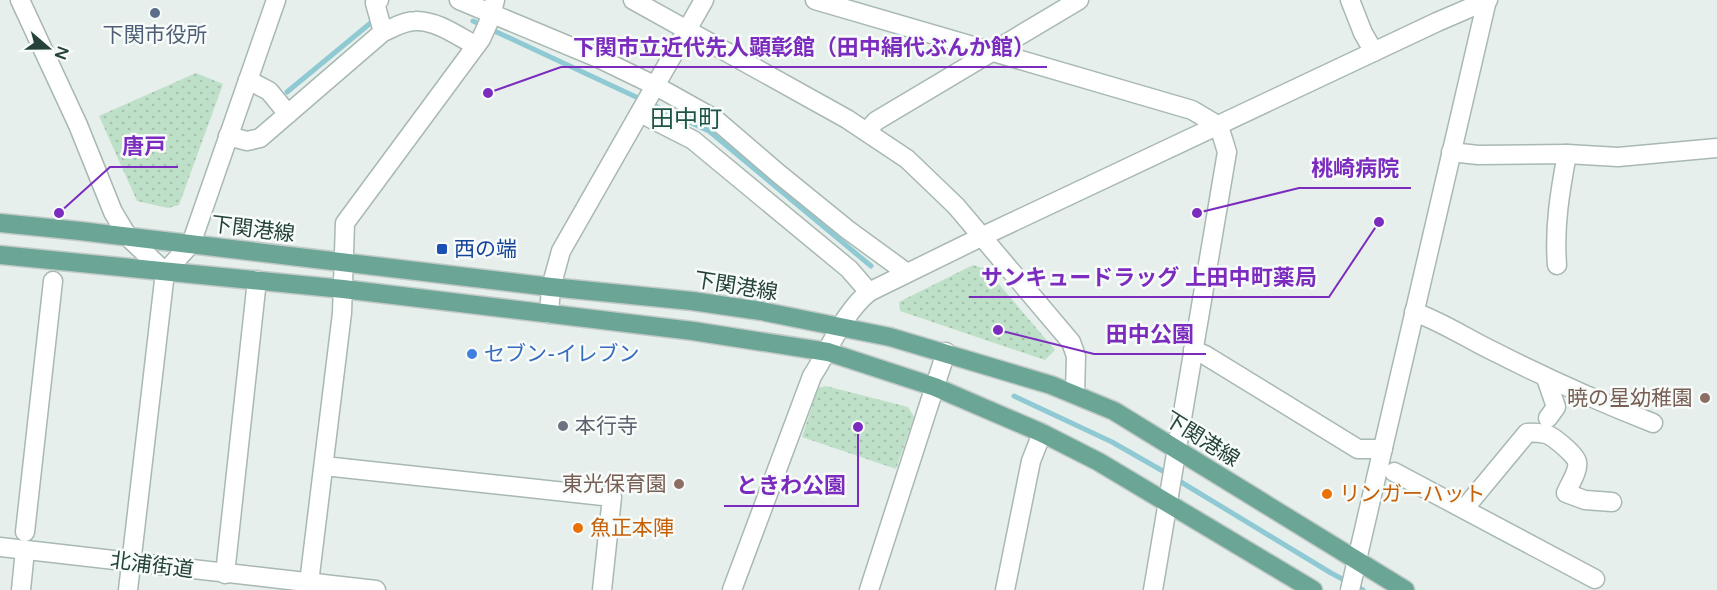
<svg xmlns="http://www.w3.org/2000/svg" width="1717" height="590" font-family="'Varela Round','Noto Sans JP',sans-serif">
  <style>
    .park { fill: url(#park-dots) }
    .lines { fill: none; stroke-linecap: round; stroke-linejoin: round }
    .stream { stroke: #8ec9d4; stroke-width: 5 }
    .minor-casing { stroke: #a8b8b2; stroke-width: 21 }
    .major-casing { stroke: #c2cac8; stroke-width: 21 }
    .minor { stroke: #fff; stroke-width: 18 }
    .major { stroke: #6aa596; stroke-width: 18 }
    .service-dot { fill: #5c6f8a; stroke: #f7fbf9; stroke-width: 2 }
    .transit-dot { fill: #1a4fb4; stroke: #f7fbf9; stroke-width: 2 }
    .shop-dot { fill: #3f7fe0; stroke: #f7fbf9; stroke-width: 2 }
    .education-dot { fill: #8d6e63; stroke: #f7fbf9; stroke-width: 2 }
    .worship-dot { fill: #6b7280; stroke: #f7fbf9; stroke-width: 2 }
    .food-dot { fill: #e8710a; stroke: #f7fbf9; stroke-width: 2 }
    .labels { text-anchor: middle; stroke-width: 5; stroke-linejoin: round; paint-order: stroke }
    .service-label { font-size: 21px; fill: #4e5e75; stroke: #f7fbf9 }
    .street-label { font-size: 21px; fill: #24423a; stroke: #f7fbf9 }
    .transit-label { font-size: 21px; fill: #164399; stroke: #f7fbf9; text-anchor: start }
    .shop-label { font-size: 21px; fill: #366cbe; stroke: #f7fbf9; text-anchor: start }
    .education-label { font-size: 21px; fill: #785e54; stroke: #f7fbf9; text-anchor: end }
    .worship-label { font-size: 21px; fill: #5b616d; stroke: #f7fbf9; text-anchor: start }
    .food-label { font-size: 21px; fill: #c56008; stroke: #f7fbf9; text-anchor: start }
    .quarter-label { font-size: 24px; fill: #1f5548; stroke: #f7fbf9 }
    .leader { fill: none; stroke: #7b2cbf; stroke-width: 2 }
    .callout-dot { fill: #7b2cbf; stroke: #f7fbf9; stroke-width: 2 }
    .callout-label { font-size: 22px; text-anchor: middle; font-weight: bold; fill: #7b2cbf; stroke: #f7fbf9; stroke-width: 5; stroke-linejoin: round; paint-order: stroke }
  </style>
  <defs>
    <pattern id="park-dots" width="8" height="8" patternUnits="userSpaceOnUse" patternTransform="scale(1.5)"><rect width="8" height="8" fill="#bfe0c8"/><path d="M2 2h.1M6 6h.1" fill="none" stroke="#a4c1ad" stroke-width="1.8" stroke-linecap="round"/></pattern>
  </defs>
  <rect width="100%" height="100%" fill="#e6efeb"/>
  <!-- park -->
  <g class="park">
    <path d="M196 73 223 84 179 205 168 208 137 201 99 116Z"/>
    <path d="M973 265 986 269 1055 350 1045 360 900 311 899 302Z"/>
    <path d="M826 386 908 407 914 417 896 469 802 437 818 388Z"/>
  </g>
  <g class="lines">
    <!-- stream -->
    <g class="stream">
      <path d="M473 21 709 131 871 266"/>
      <path d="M287 92 373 21"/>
      <path d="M1014 396 1112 442 1168 474"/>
      <path d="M1176 479 1331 573 1363 590"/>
    </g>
    <defs>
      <g id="minor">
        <path d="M20 0 78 125 113 212 128 237 165 272"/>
        <path d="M379 0 375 3 383 32"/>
        <path d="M459 0 598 58 656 86 715 119 779 174 848 230 907 273"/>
        <path d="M633 0 847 119 907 159 956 206 1071 342 1076 356 1075 393"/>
        <path d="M815 0 1192 110 1219 126 1227 152 1153 590"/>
        <path d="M1350 0 1363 33 1374 52"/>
        <path d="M248 80 269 91 288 114"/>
        <path d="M640 113 693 140 849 269 869 292"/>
        <path d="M867 131 876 121 1079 0"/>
        <path d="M228 136 247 141 260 138 383 32C393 28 404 21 415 21 436 20 458 36 476 46"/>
        <path d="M1451 152 1478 155 1567 154 1618 157 1717 148"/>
        <path d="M1557 265C1554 227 1560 191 1567 154"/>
        <path d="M1414 312C1443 322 1469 340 1497 353 1548 379 1600 402 1653 423"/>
        <path d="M549 314 551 287 561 251 704 0"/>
        <path d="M1193 350 1205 355 1358 449H1383"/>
        <path d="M1546 378 1556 407 1548 418"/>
        <path d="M324 466 612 497 602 590"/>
        <path d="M1394 472 1595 579"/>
        <path d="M1464 509 1527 433C1533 432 1540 433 1546 434 1553 436 1576 455 1577 462 1579 471 1569 485 1566 493L1585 500 1612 502"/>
        <path d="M25 532 53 281"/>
        <path d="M0 547 376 590"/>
        <path d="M225 574 257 280"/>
        <path d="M21 590 25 550"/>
        <path d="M128 590 165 272 191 244 276 0"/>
        <path d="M313 590 309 583 342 313 345 223 481 39 490 19 495 0"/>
        <path d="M732 590 812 376C830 349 843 313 869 292L981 237 1437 22 1488 0"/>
        <path d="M869 590 946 352"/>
        <path d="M1005 590 1031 461 1042 433"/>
        <path d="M1350 590 1487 0"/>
      </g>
      <g id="major">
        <path d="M0 223 80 231 551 287 692 301 761 311 890 337 1051 385 1114 411 1405 590"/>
        <path d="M0 255 343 289 693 331 828 352 935 387 1042 433 1099 462 1313 590"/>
      </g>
    </defs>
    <!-- minor casing -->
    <use href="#minor" class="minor-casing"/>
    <!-- major casing -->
    <use href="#major" class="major-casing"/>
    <!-- minor -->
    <use href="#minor" class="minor"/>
    <!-- major -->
    <use href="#major" class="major"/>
  </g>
  <!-- markers -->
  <circle class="service-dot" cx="155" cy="13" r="6"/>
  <rect class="transit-dot" x="436" y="243" width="12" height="12" rx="3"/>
  <circle class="shop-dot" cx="472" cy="354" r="6"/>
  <g class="education-dot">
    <circle cx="1705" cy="398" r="6"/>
    <circle cx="679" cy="484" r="6"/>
  </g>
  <circle class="worship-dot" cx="563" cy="426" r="6"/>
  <g class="food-dot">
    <circle cx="1327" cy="494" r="6"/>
    <circle cx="578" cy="528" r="6"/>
  </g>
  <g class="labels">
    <!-- service labels -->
    <g class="service-label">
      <text x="155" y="42">下関市役所</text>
    </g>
    <!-- street labels -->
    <g class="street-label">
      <text transform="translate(253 229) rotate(7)" y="7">下関港線</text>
      <text transform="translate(736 286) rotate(9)" y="7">下関港線</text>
      <text transform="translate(1202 439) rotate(32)" y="7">下関港線</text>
      <text transform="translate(152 565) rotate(7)" y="7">北浦街道</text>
    </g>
    <!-- transit labels -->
    <g class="transit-label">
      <text x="454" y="256">西の端</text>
    </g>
    <!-- shop labels -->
    <g class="shop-label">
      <text x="484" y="361">セブン-イレブン</text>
    </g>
    <!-- education labels -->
    <g class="education-label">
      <text x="1693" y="405">暁の星幼稚園</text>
      <text x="667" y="491">東光保育園</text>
    </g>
    <!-- worship labels -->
    <g class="worship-label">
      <text x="575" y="433">本行寺</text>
    </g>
    <!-- food labels -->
    <g class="food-label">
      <text x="1339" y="501">リンガーハット</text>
      <text x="590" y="535">魚正本陣</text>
    </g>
    <!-- quarter labels -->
    <g class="quarter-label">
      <text x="686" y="127">田中町</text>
    </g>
  </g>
  <!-- callouts -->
  <path class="leader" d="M488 93L561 67H1047M59 213L110 167H178M1197 213L1299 188H1411M1379 222L1329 297H969M998 330L1094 354H1206M858 427L858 506H724"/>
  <g class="callout-dot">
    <circle cx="488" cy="93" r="6"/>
    <circle cx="59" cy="213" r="6"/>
    <circle cx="1197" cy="213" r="6"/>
    <circle cx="1379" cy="222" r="6"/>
    <circle cx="998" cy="330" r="6"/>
    <circle cx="858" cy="427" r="6"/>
  </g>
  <g class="callout-label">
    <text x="804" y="55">下関市立近代先人顕彰館（田中絹代ぶんか館）</text>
    <text x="144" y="154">唐戸</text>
    <text x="1355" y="176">桃崎病院</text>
    <text x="1149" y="285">サンキュードラッグ 上田中町薬局</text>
    <text x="1150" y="342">田中公園</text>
    <text x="791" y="493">ときわ公園</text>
  </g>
  <!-- north arrow -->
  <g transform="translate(48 48) rotate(110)" stroke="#f7fbf9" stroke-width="4.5" paint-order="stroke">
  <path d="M0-4.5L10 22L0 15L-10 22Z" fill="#24423a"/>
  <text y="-9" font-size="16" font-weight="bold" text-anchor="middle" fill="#24423a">N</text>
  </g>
</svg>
